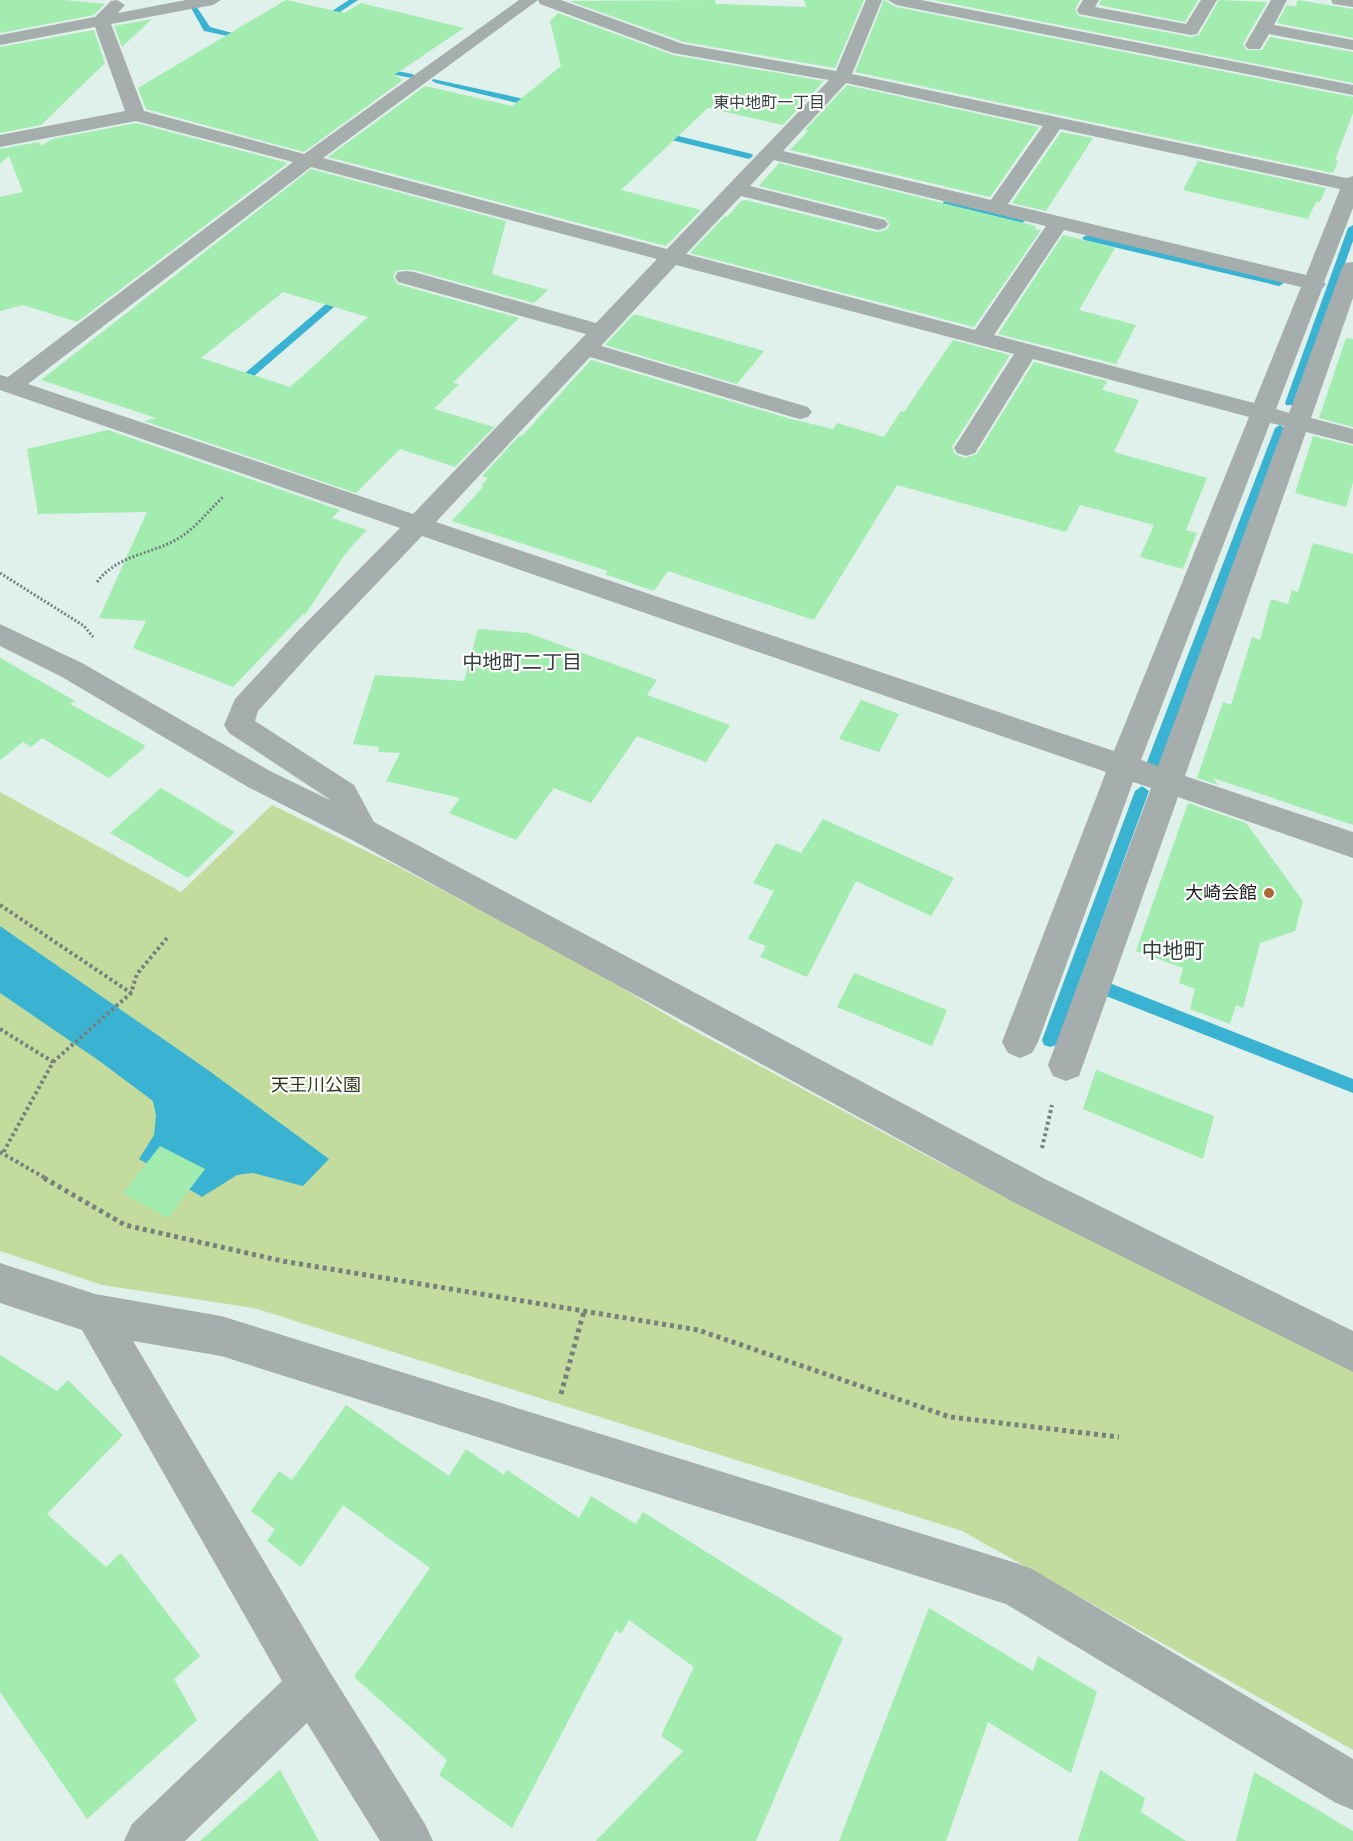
<svg xmlns="http://www.w3.org/2000/svg" width="1353" height="1841" font-family="'DM Sans','Noto Sans JP',sans-serif">
  <style>
    .green { fill: #c3dc9d }
    .water { fill: #3ab3d3 }
    .lines { fill: none; stroke-linecap: round; stroke-linejoin: round }
    .stream { fill: #3ab3d3; fill-rule: evenodd }
    .building { fill: #a1ecae; fill-rule: evenodd }
    .path-far2 { stroke: #76807d; stroke-width: 3; stroke-dasharray: 2 2; stroke-linecap: butt }
    .path-far1 { stroke: #76807d; stroke-width: 4; stroke-dasharray: 3 3; stroke-linecap: butt }
    .path { stroke: #76807d; stroke-width: 5; stroke-dasharray: 4 4; stroke-linecap: butt }
    .minor { fill: #a6aead; fill-rule: evenodd }
    .poi-dot { fill: #aa6834; stroke: #fff; stroke-width: 2 }
    .labels { text-anchor: middle; stroke-width: 4.5; stroke-linejoin: round; paint-order: stroke }
    .far-neighbourhood-label { font-size: 16px; fill: #33403c; stroke: #fff }
    .poi-label { font-size: 18px; fill: #1b211f; stroke: #fff; text-anchor: end }
    .park-label { font-size: 18px; fill: #2c3816; stroke: #fff }
    .neighbourhood-label { font-size: 20px; fill: #33403c; stroke: #fff }
    .quarter-label { font-size: 21px; fill: #33403c; stroke: #fff }
  </style>
  <rect width="100%" height="100%" fill="#e0f0ea"/>
  <!-- green -->
  <path class="green" d="M0 792 181 892 272 805 391 863 578 962 682 1024 942 1164 1353 1370V1750L962 1531 254 1308 102 1285 0 1251Z"/>
  <!-- water -->
  <path class="water" d="M0 926 208 1070 329 1159 303 1186 253 1173 237 1175 202 1197 139 1159 154 1135 156 1115 153 1101 98 1060 0 993Z"/>
  <g class="lines">
    <!-- stream -->
    <g class="stream">
      <path d="M349 0H358L322 24 315 22Z"/>
      <path d="M190 6H196L210 27 251 38 247 40 204 31Z"/>
      <path d="M378 67 412 74 416 76 412 78 375 71V67Z"/>
      <path d="M433 79 538 102 542 105 538 108 436 83 432 81Z"/>
      <path d="M658 131 752 154 753 156 749 159 655 136 654 134Z"/>
      <path d="M946 201 1023 219 1025 221 1020 224 943 206V202Z"/>
      <path d="M1353 225V241L1295 403 1294 405H1286L1285 403 1348 228Z"/>
      <path d="M1087 235 1279 280 1284 283 1279 286 1084 240 1082 238Z"/>
      <path d="M340 292 349 294 239 389H231V385Z"/>
      <path d="M1280 425 1285 428 1161 762 1159 766H1149L1147 762 1275 428Z"/>
      <path d="M1142 786 1149 791 1058 1040 1056 1045 1050 1047 1044 1045 1042 1040 1135 791Z"/>
      <path d="M1112 984 1353 1079V1093L1106 996 1104 991 1106 986Z"/>
    </g>
  </g>
  <!-- building -->
  <g class="building">
    <path d="M0 0H63L105 4 94 15 0 33Z"/>
    <path d="M286 0 344 13 361 3 464 28 394 75 403 80 304 152 146 109 138 88Z"/>
    <path d="M715 0 716 4 806 7 804 0H864L835 68 684 42 569 1Z"/>
    <path d="M884 0 896 7 1353 97V113L1335 160 1338 161 1333 173 855 72Z"/>
    <path d="M933 0H1080L1075 9 1079 16 1191 37 1199 35 1219 0 1267 2 1243 44 1246 50H1262L1270 37 1353 52V83Z"/>
    <path d="M1101 0H1198L1185 22 1099 5Z"/>
    <path d="M1298 0 1353 9V38L1277 23 1287 5 1295 7Z"/>
    <path d="M558 13 673 55 824 81 783 125 708 108 621 190 701 210 666 246 328 157 425 86 512 106 561 66 550 21Z"/>
    <path d="M152 19 122 47 114 26Z"/>
    <path d="M94 30 105 63 41 125 0 133V47Z"/>
    <path d="M847 85 1039 127 990 197 790 150 808 131 805 130Z"/>
    <path d="M136 123 288 163 77 322 23 305 0 311V197L23 192 9 156 0 164V149L39 142 41 146 52 139Z"/>
    <path d="M1061 132 1093 138 1046 211 1012 203Z"/>
    <path d="M1198 161 1326 188 1320 202H1316L1308 219 1183 190Z"/>
    <path d="M779 163 1036 226 1035 229 1041 230 974 327 690 253 725 216 727 217 741 201 746 200 877 232 886 230 890 225 886 218 759 186Z"/>
    <path d="M311 169 506 221 492 274 548 290 534 303 414 270H398L393 276 397 284 519 318 453 383 459 384 434 409 494 427 455 467 400 449 356 493 144 421 156 418 41 380ZM283 292 368 317 290 387 201 358Z"/>
    <path d="M1063 235 1115 248 1079 310 1136 325 1116 364 998 334Z"/>
    <path d="M634 314 764 351 737 384 605 345Z"/>
    <path d="M1346 338 1353 339V427L1319 418Z"/>
    <path d="M953 340 1010 355 952 447 955 454 965 458 977 454 1034 362 1107 381 1102 390 1139 400 1114 452 1207 478 1186 530 1197 533 1183 569 1140 557 1154 525 1080 505 1066 532 897 485 814 620 668 571 654 591 605 574 608 571 452 521 483 487 481 486 488 478 482 476 520 435 522 436 591 360 791 419 833 429 837 423 884 437 901 411 904 412Z"/>
    <path d="M108 430 340 510 332 518 367 530 345 554 305 615 303 614 233 687 133 648 146 621 99 618 147 512 38 514 27 449Z"/>
    <path d="M1313 436 1353 446V482L1346 507 1295 493Z"/>
    <path d="M1313 543 1353 554V825L1213 778 1218 785 1197 778 1223 702 1231 705 1252 637 1260 640 1271 599 1288 604 1292 590 1298 592Z"/>
    <path d="M478 629 528 633 657 680 647 695 730 725 706 762 637 736 591 803 554 788 516 840 449 813 460 798 386 781 400 753 378 752 379 747 353 744 375 675 464 681Z"/>
    <path d="M0 658 75 701 70 704 146 746 109 778 42 738 31 747 23 742 0 760Z"/>
    <path d="M861 700 899 714 879 752 839 739Z"/>
    <path d="M161 788 235 832 188 878 110 833Z"/>
    <path d="M1188 803 1246 823 1303 901 1295 931 1260 943 1243 1008 1236 1005 1230 1024 1190 1009 1195 989 1179 983 1183 968 1136 951Z"/>
    <path d="M823 819 954 878 931 916 856 881 807 977 760 957 766 946 748 939 774 891 753 883 776 843 801 853Z"/>
    <path d="M854 973 947 1010 932 1046 837 1007Z"/>
    <path d="M1096 1070 1214 1116 1203 1159 1083 1109Z"/>
    <path d="M160 1146 205 1169 168 1218 123 1193Z"/>
    <path d="M0 1355 57 1391 68 1380 123 1435 47 1514 106 1567 121 1553 200 1656 174 1679 197 1720 87 1819 0 1692Z"/>
    <path d="M346 1405 449 1476 466 1449 504 1475 507 1470 579 1518 591 1496 636 1524 643 1512 843 1638 756 1841H596L683 1751 661 1736 694 1667 629 1620 621 1634 616 1630 512 1828 439 1775 447 1760 354 1677 430 1568 343 1505 301 1567 267 1541 275 1529 251 1511 279 1471 292 1480Z"/>
    <path d="M929 1608 1033 1671 1038 1656 1097 1692 1071 1773 988 1722 946 1841H839Z"/>
    <path d="M280 1770 319 1841H200Z"/>
    <path d="M1100 1770 1145 1798 1141 1812 1186 1841H1078Z"/>
    <path d="M1254 1772 1353 1831V1841H1236Z"/>
  </g>
  <g class="lines">
    <!-- path-far2 -->
    <g class="path-far2">
      <path d="M0 573 84 626 93 637"/>
      <path d="M97 582C118 554 151 555 179 538 197 527 209 510 224 496"/>
    </g>
    <!-- path-far1 -->
    <g class="path-far1">
      <path d="M0 905 131 993"/>
      <path d="M0 1029 53 1062 3 1153"/>
      <path d="M53 1062 131 993 137 974 167 938"/>
      <path d="M1042 1148 1052 1105"/>
      <path d="M0 1152 47 1179"/>
    </g>
    <!-- path -->
    <g class="path">
      <path d="M44 1178 125 1225 282 1261 698 1330 950 1417 1119 1437"/>
      <path d="M561 1394 584 1311"/>
    </g>
    <!-- minor -->
    <g class="minor">
      <path d="M117 0 125 5 118 13 186 0H221L213 5 111 24 144 111 304 154 519 0H561L683 44 836 71 866 0H882L852 74 1346 178 1353 176V208L1324 282 1326 284 1322 289 1276 409 1289 413 1342 268 1345 263 1353 262V298L1311 418 1353 429V444L1306 432 1185 776 1353 832V858L1178 797 1079 1076 1066 1081 1053 1076 1048 1065 1151 788 1133 782 1038 1042 1032 1053 1020 1058 1008 1053 1002 1042 1106 772 422 536 315 648 258 711 255 721 354 785 374 822 1045 1179 1353 1331V1372L1019 1205 352 840 248 787 62 677 0 646V624L82 663 270 771 332 801 229 733 224 725 235 699 295 634 400 528 0 390V375L8 377 293 162 136 121 0 147V135L125 111 95 27 0 45V35L95 17 111 1ZM538 0 540 4 673 53 829 80 667 249 323 158ZM846 83 1043 126 991 200 783 151ZM1060 129 1340 189 1306 275 1008 204ZM774 160 1046 226 975 330 686 254 741 196 878 230 885 228 888 224 885 220 750 186ZM311 167 657 259 596 323 414 272 406 271 398 272 395 277 398 282 586 334 413 514 28 384ZM1064 230 1301 287 1254 403 994 335ZM676 265 1014 354 954 448 957 453 966 456 975 453 1033 359 1249 417 1114 751 436 522 590 357 792 417 800 419 808 417 812 412 808 407 601 346ZM1270 423 1284 426 1158 766 1141 760Z"/>
      <path d="M888 0H921L1353 85V95L896 5Z"/>
      <path d="M1083 0H1099L1095 7 1186 24 1201 0H1217L1197 34 1191 35 1079 14 1077 10Z"/>
      <path d="M1271 0H1287L1274 25 1353 40V50L1269 34 1260 49H1248L1245 45Z"/>
      <path d="M1331 0H1353V7L1333 4Z"/>
      <path d="M0 1263 95 1294 221 1316 1016 1563 1032 1569 1353 1759V1810L1336 1803 1006 1604 221 1356 133 1341 328 1669 425 1824 433 1841H380L307 1723 185 1841H124L132 1824 282 1681 82 1330 0 1303Z"/>
    </g>
  </g>
  <!-- markers -->
  <circle class="poi-dot" cx="1269" cy="893" r="6"/>
  <g class="labels">
    <!-- far-neighbourhood labels -->
    <g class="far-neighbourhood-label">
      <text x="769" y="108">東中地町一丁目</text>
    </g>
    <!-- poi labels -->
    <g class="poi-label">
      <text x="1257" y="899">大崎会館</text>
    </g>
    <!-- park labels -->
    <g class="park-label">
      <text x="316" y="1091">天王川公園</text>
    </g>
    <!-- neighbourhood labels -->
    <g class="neighbourhood-label">
      <text x="522" y="669">中地町二丁目</text>
    </g>
    <!-- quarter labels -->
    <g class="quarter-label">
      <text x="1173" y="958">中地町</text>
    </g>
  </g>
</svg>
